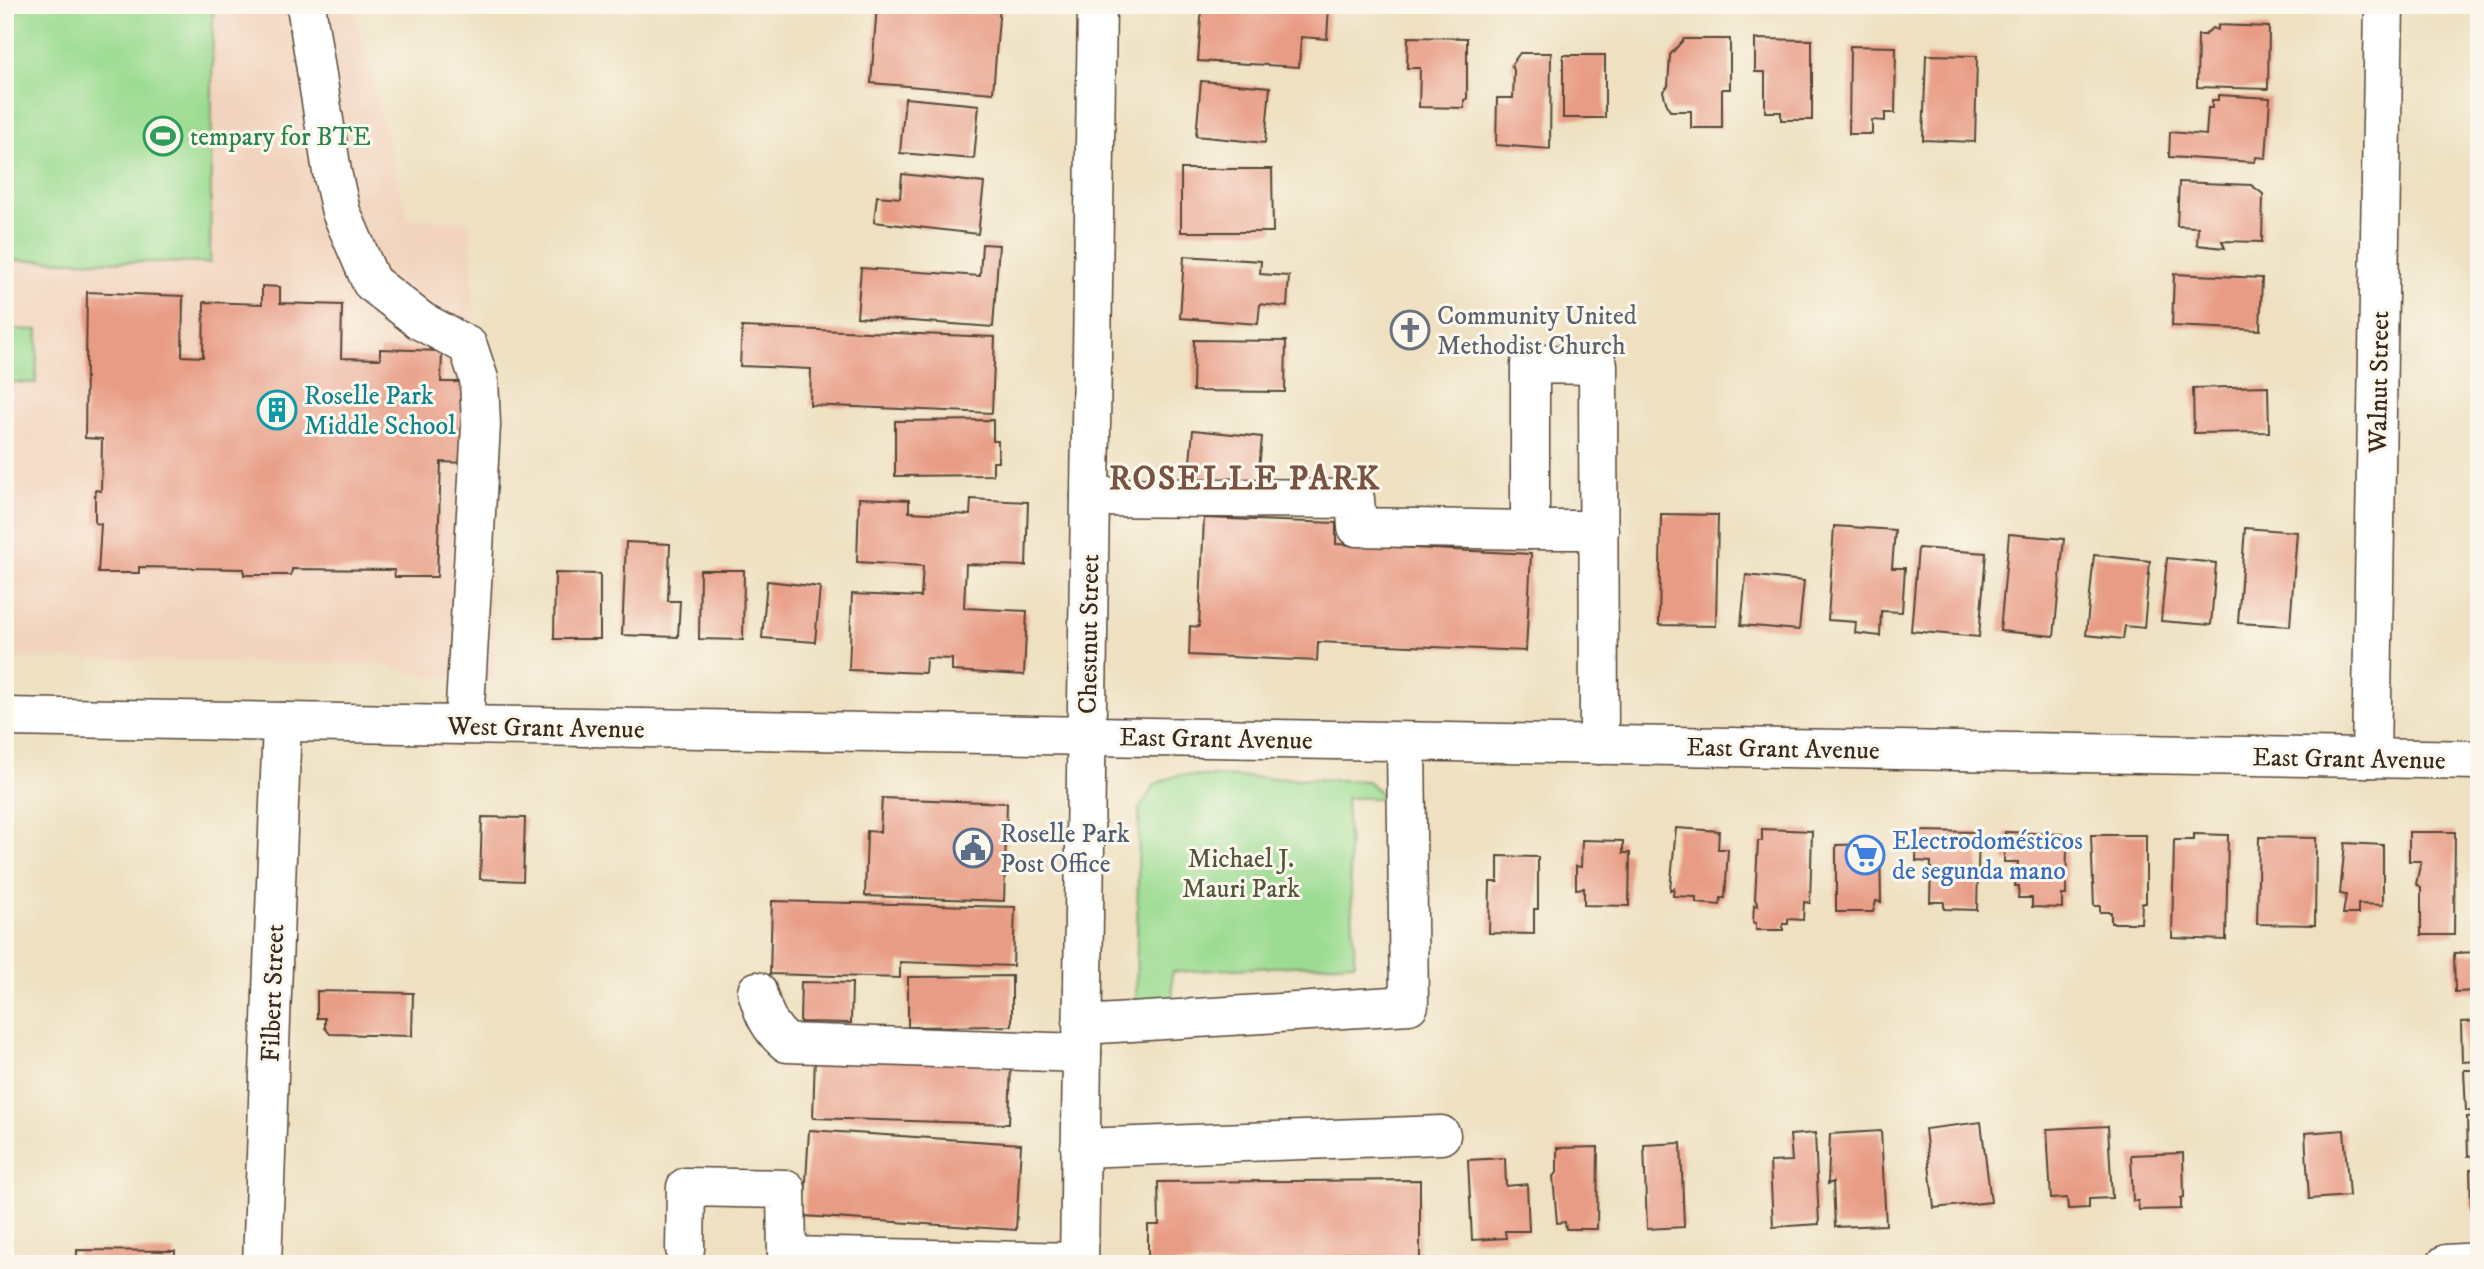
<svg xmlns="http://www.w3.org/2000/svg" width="2484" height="1269" font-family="'IM FELL DW Pica',serif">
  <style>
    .built { fill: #f2d4be }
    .green { fill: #9cdc92; stroke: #6c8358; stroke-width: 2 }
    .building { fill: #e89c85 }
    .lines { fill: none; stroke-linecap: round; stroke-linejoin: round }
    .minor-casing { stroke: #564536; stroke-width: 41 }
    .minor { stroke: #fff; stroke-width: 38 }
    .labels { text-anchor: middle; stroke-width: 6; stroke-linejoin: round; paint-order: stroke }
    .leisure-label { font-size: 26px; fill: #27864d; stroke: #fbf7ec; text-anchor: start }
    .worship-label { font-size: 26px; fill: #5b616d; stroke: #fbf7ec; text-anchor: start }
    .street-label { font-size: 26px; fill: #3b2a1e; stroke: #fbf7ec }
    .culture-label { font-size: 26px; fill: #0d838f; stroke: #fbf7ec; text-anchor: start }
    .service-label { font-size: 26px; fill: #4e5e75; stroke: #fbf7ec; text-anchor: start }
    .shop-label { font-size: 26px; fill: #366cbe; stroke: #fbf7ec; text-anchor: start }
    .park-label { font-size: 26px; fill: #53563b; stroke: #fbf7ec }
    .district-label { font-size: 33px; font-weight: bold; letter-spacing: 2px; fill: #785242; stroke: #fbf7ec }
  </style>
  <rect width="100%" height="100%" fill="#fbf7ec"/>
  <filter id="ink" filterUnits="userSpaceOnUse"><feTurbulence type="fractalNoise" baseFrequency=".0143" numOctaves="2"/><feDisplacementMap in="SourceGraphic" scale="14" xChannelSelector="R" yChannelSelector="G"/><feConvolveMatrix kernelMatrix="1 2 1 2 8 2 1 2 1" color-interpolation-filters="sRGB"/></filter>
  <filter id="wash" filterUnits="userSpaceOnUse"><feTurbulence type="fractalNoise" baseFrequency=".00686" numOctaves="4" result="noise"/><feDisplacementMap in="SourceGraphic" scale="28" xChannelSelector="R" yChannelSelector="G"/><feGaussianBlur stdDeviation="1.57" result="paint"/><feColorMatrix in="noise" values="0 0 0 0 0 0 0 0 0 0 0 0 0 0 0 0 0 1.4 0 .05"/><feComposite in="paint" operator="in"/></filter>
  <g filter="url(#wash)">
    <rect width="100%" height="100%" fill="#eee0c0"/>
    <!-- built -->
    <path class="built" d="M5 5H354L408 218 469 222 496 679 427 677 388 665 5 657Z"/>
    <!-- green -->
    <g class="green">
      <path d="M5 5H213L210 263 5 260Z"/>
      <path d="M5 329 38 330 36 383 5 382Z"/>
      <path d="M1178 775 1368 781 1385 798H1346L1355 963 1172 972 1173 1004 1136 1006 1139 809 1155 784Z"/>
    </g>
    <g id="blocks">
      <!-- building -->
      <g class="building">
        <path d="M877 5H1000L993 93 871 83Z"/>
        <path d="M1202 5H1329L1327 39 1301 37 1299 67 1198 61Z"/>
        <path d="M2218 25 2269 27 2268 89 2197 87 2198 35H2205L2212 28 2218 30Z"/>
        <path d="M1408 37 1467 38V99L1464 100V108L1419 107 1420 68H1407Z"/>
        <path d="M1684 39H1730V89H1722V128H1691V111H1670L1666 102 1663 91 1668 86 1670 55Z"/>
        <path d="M1755 39 1812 40V120H1781V112H1765V72H1755Z"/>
        <path d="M1850 46 1896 47 1895 113H1885V121L1872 120V134H1849Z"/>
        <path d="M1520 53H1551L1550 149 1496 145 1497 98H1513L1514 70 1511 65Z"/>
        <rect x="1563" y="55" width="42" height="63"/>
        <path d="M1926 55 1977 56 1975 142 1923 140Z"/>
        <path d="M1201 81 1270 87 1265 143 1196 136Z"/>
        <path d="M2218 95 2270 98 2266 158 2256 157 2255 162 2169 157 2170 132 2206 135 2208 108H2212V100H2218Z"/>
        <path d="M905 98 979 105 974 159 900 153Z"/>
        <path d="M1181 169H1272L1273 232H1181Z"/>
        <path d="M902 174 984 183 978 234 874 222 877 196 900 198Z"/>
        <path d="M2179 182 2251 185 2263 194 2262 242 2222 241 2225 248 2197 245 2198 227 2177 226Z"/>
        <path d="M982 244 999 245 993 327 857 317 861 268 980 276Z"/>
        <path d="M1184 256 1261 261 1260 274 1289 276 1287 307 1260 304 1258 324 1180 318Z"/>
        <path d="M2174 274 2262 278 2260 330 2172 326Z"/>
        <path d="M262 286 280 287V303L342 305 341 358 380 359V349L442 351 441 382H468V463L441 462 437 577H395L394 570 292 569 291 575H244V569L139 567V573H98L101 524 95 523V490L101 491 102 439 85 438 87 292 183 296 182 356 203 357 204 302 262 304Z"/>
        <path d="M742 327 995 337 992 413 810 405 811 369 740 366Z"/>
        <path d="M1194 340 1286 341 1285 392 1193 391Z"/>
        <path d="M2268 386 2269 432 2194 433 2193 388Z"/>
        <path d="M993 420V441H998V462H993V475L895 476V421Z"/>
        <path d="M1193 430 1262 437 1257 490 1188 484Z"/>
        <path d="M859 498 909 500V512L970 515 971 499 1028 502 1026 566 966 564 964 608 1027 611 1024 675 952 671V659L926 658 925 673 849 670 852 594 921 597 923 566 857 562Z"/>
        <path d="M1661 514 1718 515 1716 626 1659 625Z"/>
        <path d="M1204 518 1336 523V544L1531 554 1526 651 1318 642 1317 661 1189 655 1190 626 1199 627Z"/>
        <path d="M1834 526 1895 530 1892 568H1905L1902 612 1881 611 1880 636 1855 633 1856 622 1828 620Z"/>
        <path d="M2245 528 2297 532 2290 626 2238 623Z"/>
        <path d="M2009 534 2064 539 2054 636 2000 631Z"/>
        <path d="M626 542 670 544 668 601H680L678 637 622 635Z"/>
        <path d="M1918 548 1986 553 1979 637 1911 631Z"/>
        <path d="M2094 555 2150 561 2144 628 2125 626 2123 639 2086 635Z"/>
        <path d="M2167 558 2216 563 2211 625 2161 621Z"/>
        <path d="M700 570H744L743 640 699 639Z"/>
        <path d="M555 573 600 574V639H554Z"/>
        <path d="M1746 575 1804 581 1799 630 1741 625Z"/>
        <path d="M767 581 820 587 815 642 762 638Z"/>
        <path d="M882 798 1007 803 1004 901 865 896 867 831 880 832Z"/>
        <path d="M482 817 525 818 523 881 480 879Z"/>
        <path d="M1676 828 1719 831 1718 849H1728L1725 898H1721L1720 905 1696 903V897L1673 896 1674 888 1670 890Z"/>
        <path d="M1762 829 1812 831 1810 903 1804 902 1803 920 1788 919V924H1783V930H1756V923H1753L1754 905 1758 906 1755 899 1758 841H1762Z"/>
        <path d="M1917 831 1979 832 1977 910 1944 909V902H1930L1931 862 1916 861Z"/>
        <path d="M2005 832 2062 834 2061 845 2067 846 2066 895H2062V908L2032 907V898H2018L2019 886H2015L2018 862H2004Z"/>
        <path d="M2409 832H2455L2454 935H2421V887L2416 884 2421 861H2409Z"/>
        <path d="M2194 834 2228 835 2226 940 2172 938 2174 840H2194Z"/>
        <path d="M2091 835H2146V903H2142L2141 923H2111V912H2100V906H2094Z"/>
        <path d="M2259 837 2316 838 2315 925 2257 924Z"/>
        <path d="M1582 840 1623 841V853H1630L1629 906 1584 905V888L1576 889V866L1581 867Z"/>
        <path d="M2345 843 2383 845V905L2358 904V914H2343L2346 895 2340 894Z"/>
        <path d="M1880 844 1881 902 1876 901 1873 912H1836V845Z"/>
        <path d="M1498 856 1538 857V909H1534V934L1489 933 1490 882H1498Z"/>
        <path d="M2475 862H2479V887H2476Z"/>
        <path d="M772 901 1015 907 1013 966 900 962V978L770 974Z"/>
        <path d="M2479 952V991L2455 992 2454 953Z"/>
        <path d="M1012 976V1026L908 1027V977Z"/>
        <path d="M801 982 852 983 851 1023 800 1022Z"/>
        <path d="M317 991 413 993 412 1036 330 1034 325 1028V1018H317Z"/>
        <path d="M2479 1021V1061L2462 1062 2461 1022Z"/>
        <path d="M815 1056 1011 1062 1009 1124 813 1118Z"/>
        <path d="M2464 1070H2479V1111H2466Z"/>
        <path d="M2479 1116V1155L2468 1156 2467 1117Z"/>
        <path d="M1981 1122 1991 1202 1934 1208 1925 1129Z"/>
        <path d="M2108 1126 2112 1198 2089 1199V1208L2068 1209 2067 1198 2051 1199 2047 1129Z"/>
        <path d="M809 1130 1021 1144 1016 1230 804 1216Z"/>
        <path d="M2344 1130 2349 1196 2309 1199 2305 1133Z"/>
        <path d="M1881 1131 1886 1225 1835 1227 1833 1182 1828 1184 1830 1134Z"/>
        <path d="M1815 1133 1819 1224 1773 1227 1770 1162 1792 1161 1790 1135Z"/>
        <path d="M1681 1143 1684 1227 1647 1229 1644 1145Z"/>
        <path d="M1598 1147 1597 1229H1566L1565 1222 1557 1223 1553 1176 1557 1173V1148Z"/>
        <path d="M2183 1153 2184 1197 2181 1198V1209L2139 1210 2138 1201H2133L2131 1155Z"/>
        <path d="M1505 1158 1506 1186 1527 1184 1529 1231H1505L1506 1238 1472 1240 1468 1160Z"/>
        <path d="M2470 1169H2479V1208H2471Z"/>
        <path d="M1420 1180V1264H1148V1225H1159L1158 1182Z"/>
        <path d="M77 1250 175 1251V1264H77Z"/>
      </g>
    </g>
  </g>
  <g filter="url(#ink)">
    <use href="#blocks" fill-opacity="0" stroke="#564536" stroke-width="2"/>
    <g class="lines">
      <defs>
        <g id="minor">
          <path d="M306 5 332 172 341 212 371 282 421 321 468 346 479 379 481 425 464 725"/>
          <path d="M1090 497 1355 499 1357 527 1530 530V364L1598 365 1599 745"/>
          <path d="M1530 530H1599"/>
          <path d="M5 717 2479 760"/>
          <path d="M2371 758 2384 5"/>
          <path d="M757 991C763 1013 769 1028 787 1043L1082 1053"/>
          <path d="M1082 1025 1409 1005 1406 742"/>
          <path d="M1080 1148 1441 1135"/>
          <path d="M685 1249 686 1187 786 1189 787 1256 1079 1262"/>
          <path d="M262 1264 282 722"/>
          <path d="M1079 1264 1097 5"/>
          <path d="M2446 1264 2479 1262"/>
        </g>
      </defs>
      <!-- minor casing -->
      <use href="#minor" class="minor-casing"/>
      <!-- minor -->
      <use href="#minor" class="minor"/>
    </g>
  </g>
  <!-- icons -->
  <defs>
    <symbol id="stadium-ring" viewBox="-11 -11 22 22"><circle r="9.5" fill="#fbf7ec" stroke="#2e9e5b" stroke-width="1.5"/><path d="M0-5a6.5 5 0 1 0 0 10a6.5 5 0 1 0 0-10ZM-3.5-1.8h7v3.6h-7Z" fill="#2e9e5b"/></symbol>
    <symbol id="church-ring" viewBox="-11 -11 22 22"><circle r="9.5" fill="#fbf7ec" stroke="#6b7280" stroke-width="1.5"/><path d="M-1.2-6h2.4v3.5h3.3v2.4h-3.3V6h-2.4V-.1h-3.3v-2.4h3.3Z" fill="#6b7280"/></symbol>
    <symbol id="building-ring" viewBox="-11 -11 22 22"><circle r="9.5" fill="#fbf7ec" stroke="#0f9aa8" stroke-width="1.5"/><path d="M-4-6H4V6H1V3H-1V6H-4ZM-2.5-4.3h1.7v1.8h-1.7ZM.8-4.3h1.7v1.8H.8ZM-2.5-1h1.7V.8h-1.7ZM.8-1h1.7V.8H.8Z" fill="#0f9aa8"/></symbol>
    <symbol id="civic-ring" viewBox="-11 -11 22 22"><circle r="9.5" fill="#fbf7ec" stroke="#5c6f8a" stroke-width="1.5"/><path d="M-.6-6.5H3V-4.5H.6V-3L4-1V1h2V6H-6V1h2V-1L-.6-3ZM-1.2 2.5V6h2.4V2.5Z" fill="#5c6f8a"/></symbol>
    <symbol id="supermarket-ring" viewBox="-11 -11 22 22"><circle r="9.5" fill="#fbf7ec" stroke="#3f7fe0" stroke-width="1.5"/><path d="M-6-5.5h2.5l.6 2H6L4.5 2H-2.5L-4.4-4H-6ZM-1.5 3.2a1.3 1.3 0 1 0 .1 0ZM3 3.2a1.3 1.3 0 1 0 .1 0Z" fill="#3f7fe0"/></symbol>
  </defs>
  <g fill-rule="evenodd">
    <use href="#stadium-ring" x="141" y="114" width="44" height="44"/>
    <use href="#church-ring" x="1388" y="308" width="44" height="44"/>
    <use href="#building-ring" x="255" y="388" width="44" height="44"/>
    <use href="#civic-ring" x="951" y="826" width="44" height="44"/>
    <use href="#supermarket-ring" x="1843" y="833" width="44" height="44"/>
  </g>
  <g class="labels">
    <!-- leisure labels -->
    <g class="leisure-label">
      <text x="190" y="145">tempary for BTE</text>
    </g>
    <!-- worship labels -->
    <g class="worship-label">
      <text x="1437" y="324">Community United<tspan x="1437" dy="30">Methodist Church</tspan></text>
    </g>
    <!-- street labels -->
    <g class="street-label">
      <text transform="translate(2378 382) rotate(-89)" y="9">Walnut Street</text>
      <text transform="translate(1088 634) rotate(-89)" y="9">Chestnut Street</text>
      <text transform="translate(546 727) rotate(1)" y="9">West Grant Avenue</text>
      <text transform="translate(1216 738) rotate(1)" y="9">East Grant Avenue</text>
      <text transform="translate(1783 748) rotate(1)" y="9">East Grant Avenue</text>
      <text transform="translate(2349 758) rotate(1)" y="9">East Grant Avenue</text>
      <text transform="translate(272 993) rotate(-88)" y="9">Filbert Street</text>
    </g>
    <!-- culture labels -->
    <g class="culture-label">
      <text x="304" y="404">Roselle Park<tspan x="304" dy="30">Middle School</tspan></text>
    </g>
    <!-- service labels -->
    <g class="service-label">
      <text x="1000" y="842">Roselle Park<tspan x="1000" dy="30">Post Office</tspan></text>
    </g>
    <!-- shop labels -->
    <g class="shop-label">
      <text x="1892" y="849">Electrodomésticos<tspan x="1892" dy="30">de segunda mano</tspan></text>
    </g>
    <!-- park labels -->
    <g class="park-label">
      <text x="1241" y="867">Michael J.<tspan x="1241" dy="30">Mauri Park</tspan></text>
    </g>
    <!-- district labels -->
    <g class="district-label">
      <text x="1245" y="489">ROSELLE PARK</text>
    </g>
  </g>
  <!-- margin -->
  <rect width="2484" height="1269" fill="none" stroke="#fbf7ec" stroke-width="28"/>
</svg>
